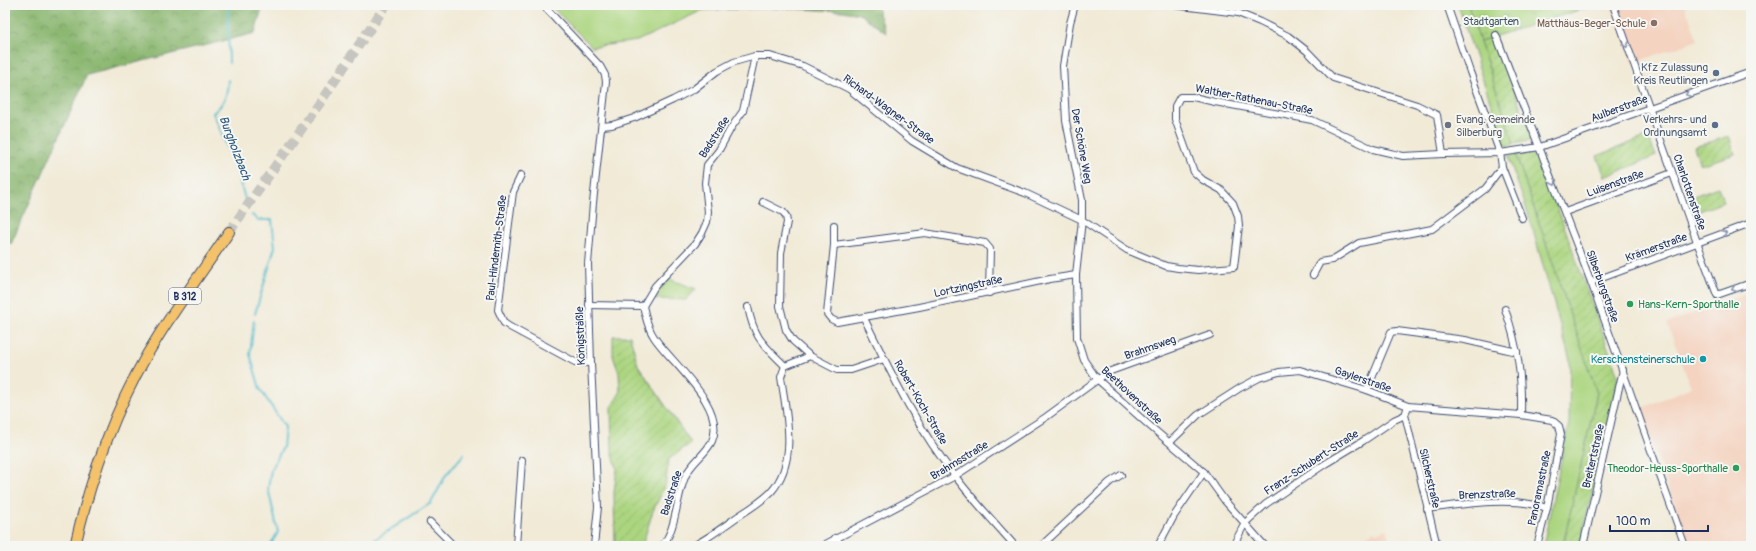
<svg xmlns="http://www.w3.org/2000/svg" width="1756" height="551" font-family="Pangolin,sans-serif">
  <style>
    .built { fill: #f4d3c0 }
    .grass { fill: #acd580; stroke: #64826f }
    .forest { fill: url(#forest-crowns); stroke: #527266 }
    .park { fill: url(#park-tufts); stroke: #64826f }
    .garden { fill: url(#garden-furrows); stroke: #64826f }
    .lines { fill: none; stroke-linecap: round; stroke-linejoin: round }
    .stream { stroke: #52bcce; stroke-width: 2 }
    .primary-tunnel { stroke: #c6c5bf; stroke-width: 10; stroke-dasharray: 10 5; stroke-linecap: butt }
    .minor-casing { stroke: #3b4b70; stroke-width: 8 }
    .primary-casing { stroke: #3b4b70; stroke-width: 12 }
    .minor { stroke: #fff; stroke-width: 6 }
    .primary { stroke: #f3c26a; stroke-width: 10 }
    .oneway { stroke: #8d97ae }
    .education-dot { fill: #8d6e63; stroke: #f6f6f2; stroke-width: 1.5 }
    .service-dot { fill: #5c6f8a; stroke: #f6f6f2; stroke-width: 1.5 }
    .worship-dot { fill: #6b7280; stroke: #f6f6f2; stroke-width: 1.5 }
    .leisure-dot { fill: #2e9e5b; stroke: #f6f6f2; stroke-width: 1.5 }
    .culture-dot { fill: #0f9aa8; stroke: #f6f6f2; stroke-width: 1.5 }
    .labels { text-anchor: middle; stroke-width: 4; stroke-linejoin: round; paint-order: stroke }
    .shield { fill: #f6f6f2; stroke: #5d6b8a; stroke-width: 1 }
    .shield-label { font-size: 10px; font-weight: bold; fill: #1b2f5e }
    .park-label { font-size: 11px; fill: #3f5866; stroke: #f6f6f2 }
    .education-label { font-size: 11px; fill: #785e54; stroke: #f6f6f2; text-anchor: end }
    .service-label { font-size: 11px; fill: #4e5e75; stroke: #f6f6f2; text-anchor: end }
    .street-label { font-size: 11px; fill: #1b2f5e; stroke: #f6f6f2 }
    .worship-label { font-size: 11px; fill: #5b616d; stroke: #f6f6f2; text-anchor: start }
    .leisure-label { font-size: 11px; fill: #27864d; stroke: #f6f6f2; text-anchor: start }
    .culture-label { font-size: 11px; fill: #0d838f; stroke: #f6f6f2; text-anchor: end }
    .water-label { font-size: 12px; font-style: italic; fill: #2c5980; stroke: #f6f6f2 }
  </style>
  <defs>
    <pattern id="forest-crowns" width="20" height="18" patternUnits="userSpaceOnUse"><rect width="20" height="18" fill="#89b66e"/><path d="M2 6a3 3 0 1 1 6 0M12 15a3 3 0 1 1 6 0" fill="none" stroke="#6f945e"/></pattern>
    <pattern id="park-tufts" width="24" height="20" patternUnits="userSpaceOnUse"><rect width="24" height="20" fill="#acd580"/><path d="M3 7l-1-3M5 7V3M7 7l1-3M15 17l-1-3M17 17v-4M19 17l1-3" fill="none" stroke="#93b771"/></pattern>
    <pattern id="garden-furrows" width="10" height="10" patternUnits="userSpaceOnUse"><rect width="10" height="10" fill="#acd580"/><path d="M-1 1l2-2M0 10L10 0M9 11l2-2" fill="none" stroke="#93b771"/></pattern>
  </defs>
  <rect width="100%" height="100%" fill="#f6f6f2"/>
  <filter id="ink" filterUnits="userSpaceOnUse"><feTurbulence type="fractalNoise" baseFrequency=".025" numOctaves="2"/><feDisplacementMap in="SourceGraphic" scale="8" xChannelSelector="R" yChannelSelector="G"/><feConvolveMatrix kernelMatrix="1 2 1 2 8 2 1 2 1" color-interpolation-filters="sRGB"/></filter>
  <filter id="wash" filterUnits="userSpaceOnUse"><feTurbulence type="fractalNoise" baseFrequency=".012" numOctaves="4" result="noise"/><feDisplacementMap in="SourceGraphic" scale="16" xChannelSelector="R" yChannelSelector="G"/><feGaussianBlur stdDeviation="0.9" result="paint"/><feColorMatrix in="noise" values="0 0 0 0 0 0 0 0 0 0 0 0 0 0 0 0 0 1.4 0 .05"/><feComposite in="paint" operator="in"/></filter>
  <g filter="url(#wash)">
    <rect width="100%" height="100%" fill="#f1ead7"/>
    <!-- built -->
    <g class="built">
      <path d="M1611 5H1684L1698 40 1633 63Z"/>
      <path d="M1751 292V546H1689L1640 409 1691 387 1667 323Z"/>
      <path d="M1386 529 1392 546H1349L1374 531 1376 533Z"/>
    </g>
    <!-- grass -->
    <g class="grass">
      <path d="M550 5H781L780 8 703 10 637 41 592 47Z"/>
      <path d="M1458 5H1468L1514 144 1505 146Z"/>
      <path d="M1516 155 1597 393 1563 546H1543L1569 423 1570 360 1529 216 1508 156Z"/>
      <path d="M669 279 696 289 686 300 654 299 657 293Z"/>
    </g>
    <!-- forest -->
    <g class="forest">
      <path d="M5 5H263L255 33 87 75 11 244 5 240Z"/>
      <path d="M781 5H876L886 33 860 14 843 11 780 8Z"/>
    </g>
    <!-- park -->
    <path class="park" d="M1468 5H1588L1589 7 1480 41Z"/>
    <!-- garden -->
    <g class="garden">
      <path d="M1494 37 1533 140 1514 144 1480 41Z"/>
      <path d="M1648 136 1656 156 1605 177 1597 156Z"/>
      <path d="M1729 136 1735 154 1700 165 1694 147Z"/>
      <path d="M1537 151 1618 376 1580 546H1563L1597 393 1516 155Z"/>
      <path d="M1718 187 1724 202 1694 213 1688 198Z"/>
      <path d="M613 336H630L638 365 691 443 669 459 665 486 653 511 642 546H615L614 492 617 469 612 451 611 407 620 393 619 373 613 356Z"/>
    </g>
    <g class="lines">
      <!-- stream -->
      <g class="stream">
        <path d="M229 63 228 12 231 5"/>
        <path d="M228 80C227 96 225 103 213 113L234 162 246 202"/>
        <path d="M252 215 258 220H272L275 247 255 314"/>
        <path d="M254 320 250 354 260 389 285 427 283 447 271 470 268 488 278 532 270 546"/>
        <path d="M365 546 431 503 446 475 464 454"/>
      </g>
    </g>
  </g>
  <g filter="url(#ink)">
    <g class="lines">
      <!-- primary-tunnel -->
      <path class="primary-tunnel" d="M229 232 319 104 386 5"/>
      <defs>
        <g id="minor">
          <path d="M543 5 600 66 605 75 606 82 593 203 588 264 591 363 598 507 594 546"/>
          <path d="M1075 5 1070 23 1063 66 1066 121 1082 200V220L1076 275 1077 338 1084 360 1097 379 1151 427 1204 472 1225 501 1265 546"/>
          <path d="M1174 5 1238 13 1260 22 1288 36 1307 51 1333 78 1417 105 1437 115 1443 154"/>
          <path d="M1447 5 1470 72 1500 153 1502 167 1522 218"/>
          <path d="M1613 5 1697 242 1717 295 1751 283"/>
          <path d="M1749 5 1751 10"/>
          <path d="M1496 35 1591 282 1685 546"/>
          <path d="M602 126 612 125 634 118 673 100 694 89 717 71 734 62 755 56H770L803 66 849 89 912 141 957 168 1025 193 1082 220 1127 250 1166 266 1178 268 1198 270 1234 267 1239 226 1238 216 1233 203 1221 190 1203 180 1194 172 1175 119V106L1180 97H1193L1215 102 1312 120 1373 149 1403 156 1443 154 1500 153 1540 147 1751 72"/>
          <path d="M521 175 513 192 498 310 504 323 510 327 575 362 591 363"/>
          <path d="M763 202 783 212 786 216 787 222 781 253 780 306 786 330 793 341 810 356 837 370H851L884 359"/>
          <path d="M1565 212 1672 173"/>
          <path d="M834 225V245L827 314 831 319 837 322 919 307 1050 279 1076 275"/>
          <path d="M834 245 925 233 985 243 990 249 989 293"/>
          <path d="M1313 275 1320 262 1332 260 1359 243 1432 229 1485 189 1502 167"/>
          <path d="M1591 282 1751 223"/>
          <path d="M589 305 643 306"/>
          <path d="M748 307C754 338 763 344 785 366"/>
          <path d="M1505 309C1518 346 1522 376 1521 415"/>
          <path d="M864 318C891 373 917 428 955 476 974 501 995 523 1015 546"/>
          <path d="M1367 390 1391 332 1397 331 1465 340 1517 352"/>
          <path d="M1405 415 1437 546"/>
          <path d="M1170 442 1198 415 1240 388 1259 378 1279 372 1300 370 1367 390 1408 406 1521 415 1552 420 1559 426 1561 434 1547 508 1537 546"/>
          <path d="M1427 509C1463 504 1513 496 1547 508"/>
          <path d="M430 522 454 546"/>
          <path d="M835 538 842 546"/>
          <path d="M516 546 522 460"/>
          <path d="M662 546C677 529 676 496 686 475 692 462 706 454 712 441 727 406 671 363 654 337 647 327 646 317 643 306L655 286 695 244 702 233 707 222 708 212 705 183 707 165 719 150 731 128 743 111 755 56"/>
          <path d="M693 546C709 538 723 527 737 517 748 510 761 502 771 492 799 461 786 413 781 377L785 366 810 356"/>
          <path d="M822 546 955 476 1046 417 1108 372 1210 335"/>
          <path d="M1041 546 1110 482 1121 475"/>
          <path d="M1158 546 1174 516 1204 472"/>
          <path d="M1233 546 1245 523 1266 504 1325 464 1363 441 1394 420 1405 415 1408 406"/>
          <path d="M1583 546 1623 370"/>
        </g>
        <path id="primary" d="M75 546C92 472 118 399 159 335 181 300 206 266 229 232"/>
      </defs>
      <!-- minor casing -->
      <use href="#minor" class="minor-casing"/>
      <!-- primary casing -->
      <use href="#primary" class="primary-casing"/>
      <!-- minor -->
      <use href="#minor" class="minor"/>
      <!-- primary -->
      <use href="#primary" class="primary"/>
    </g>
    <!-- one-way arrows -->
    <defs><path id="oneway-chevron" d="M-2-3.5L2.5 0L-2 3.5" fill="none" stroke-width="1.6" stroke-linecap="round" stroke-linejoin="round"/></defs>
    <g class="oneway">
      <use href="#oneway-chevron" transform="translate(1626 45) rotate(71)"/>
      <use href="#oneway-chevron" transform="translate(1688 94) rotate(160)"/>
      <use href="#oneway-chevron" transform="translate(1554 183) rotate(68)"/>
      <use href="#oneway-chevron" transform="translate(1724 233) rotate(-20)"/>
      <use href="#oneway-chevron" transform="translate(1734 289) rotate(160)"/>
    </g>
  </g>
  <!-- markers -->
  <circle class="education-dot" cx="1654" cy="23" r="4"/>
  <g class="service-dot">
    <circle cx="1716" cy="73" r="4"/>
    <circle cx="1715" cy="125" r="4"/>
  </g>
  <circle class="worship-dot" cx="1448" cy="125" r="4"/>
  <g class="leisure-dot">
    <circle cx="1630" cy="304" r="4"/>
    <circle cx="1736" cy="468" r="4"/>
  </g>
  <circle class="culture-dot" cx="1703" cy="359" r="4"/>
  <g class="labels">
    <!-- shield labels -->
    <rect class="shield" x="169" y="288" width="32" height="16" rx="3"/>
    <g class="shield-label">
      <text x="185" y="300">B 312</text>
    </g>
    <!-- park labels -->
    <g class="park-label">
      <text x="1491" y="25">Stadtgarten</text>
    </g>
    <!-- education labels -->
    <g class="education-label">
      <text x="1646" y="27">Matthäus-Beger-Schule</text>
    </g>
    <!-- service labels -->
    <g class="service-label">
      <text x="1708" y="71">Kfz Zulassung<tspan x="1708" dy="13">Kreis Reutlingen</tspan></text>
      <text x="1707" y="123">Verkehrs- und<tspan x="1707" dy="13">Ordnungsamt</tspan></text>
    </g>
    <!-- street labels -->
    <g class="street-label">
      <text transform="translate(1254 99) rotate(11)" y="4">Walther-Rathenau-Straße</text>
      <text transform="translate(1619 108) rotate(-20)" y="4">Aulberstraße</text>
      <text transform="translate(889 109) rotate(36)" y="4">Richard-Wagner-Straße</text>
      <text transform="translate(714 137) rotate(-57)" y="4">Badstraße</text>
      <text transform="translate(1082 146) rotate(80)" y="4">Der Schöne Weg</text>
      <text transform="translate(1615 183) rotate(-20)" y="4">Luisenstraße</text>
      <text transform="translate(1690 192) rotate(71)" y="4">Charlottenstraße</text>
      <text transform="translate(1656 247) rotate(-20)" y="4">Krämerstraße</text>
      <text transform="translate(496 248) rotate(-83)" y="4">Paul-Hindemith-Straße</text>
      <text transform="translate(968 286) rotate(-12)" y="4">Lortzingstraße</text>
      <text transform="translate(1603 286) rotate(70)" y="4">Silberburgstraße</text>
      <text transform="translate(580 336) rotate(-92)" y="4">Königsträßle</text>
      <text transform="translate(1150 347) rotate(-19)" y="4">Brahmsweg</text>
      <text transform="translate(1363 379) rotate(19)" y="4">Gaylerstraße</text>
      <text transform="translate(1132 395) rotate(43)" y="4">Beethovenstraße</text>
      <text transform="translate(921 402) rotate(60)" y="4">Robert-Koch-Straße</text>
      <text transform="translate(1593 456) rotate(-77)" y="4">Breitertstraße</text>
      <text transform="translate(959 460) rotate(-31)" y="4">Brahmsstraße</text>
      <text transform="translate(1311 462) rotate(-33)" y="4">Franz-Schubert-Straße</text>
      <text transform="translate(1430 478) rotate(77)" y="4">Silcherstraße</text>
      <text transform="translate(1539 488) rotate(-78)" y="4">Panoramastraße</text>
      <text transform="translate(671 493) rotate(-72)" y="4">Badstraße</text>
      <text transform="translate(1487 494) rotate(-2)" y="4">Brenzstraße</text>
    </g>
    <!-- worship labels -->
    <g class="worship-label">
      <text x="1456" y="123">Evang. Gemeinde<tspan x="1456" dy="13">Silberburg</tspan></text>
    </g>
    <!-- leisure labels -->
    <g class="leisure-label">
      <text x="1638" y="308">Hans-Kern-Sporthalle</text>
      <text x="1728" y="472" text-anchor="end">Theodor-Heuss-Sporthalle</text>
    </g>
    <!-- culture labels -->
    <g class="culture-label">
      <text x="1695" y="363">Kerschensteinerschule</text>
    </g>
    <!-- water labels -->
    <g class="water-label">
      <text transform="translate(235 148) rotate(69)" y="4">Burgholzbach</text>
    </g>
  </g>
  <!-- margin -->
  <rect width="1756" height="551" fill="none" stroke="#f6f6f2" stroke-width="20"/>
  <!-- scale -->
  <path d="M1610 525v6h98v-6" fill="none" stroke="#1b2f5e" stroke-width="2"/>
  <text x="1616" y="525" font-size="12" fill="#1b2f5e" stroke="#f6f6f2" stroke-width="3" paint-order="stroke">100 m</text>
</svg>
